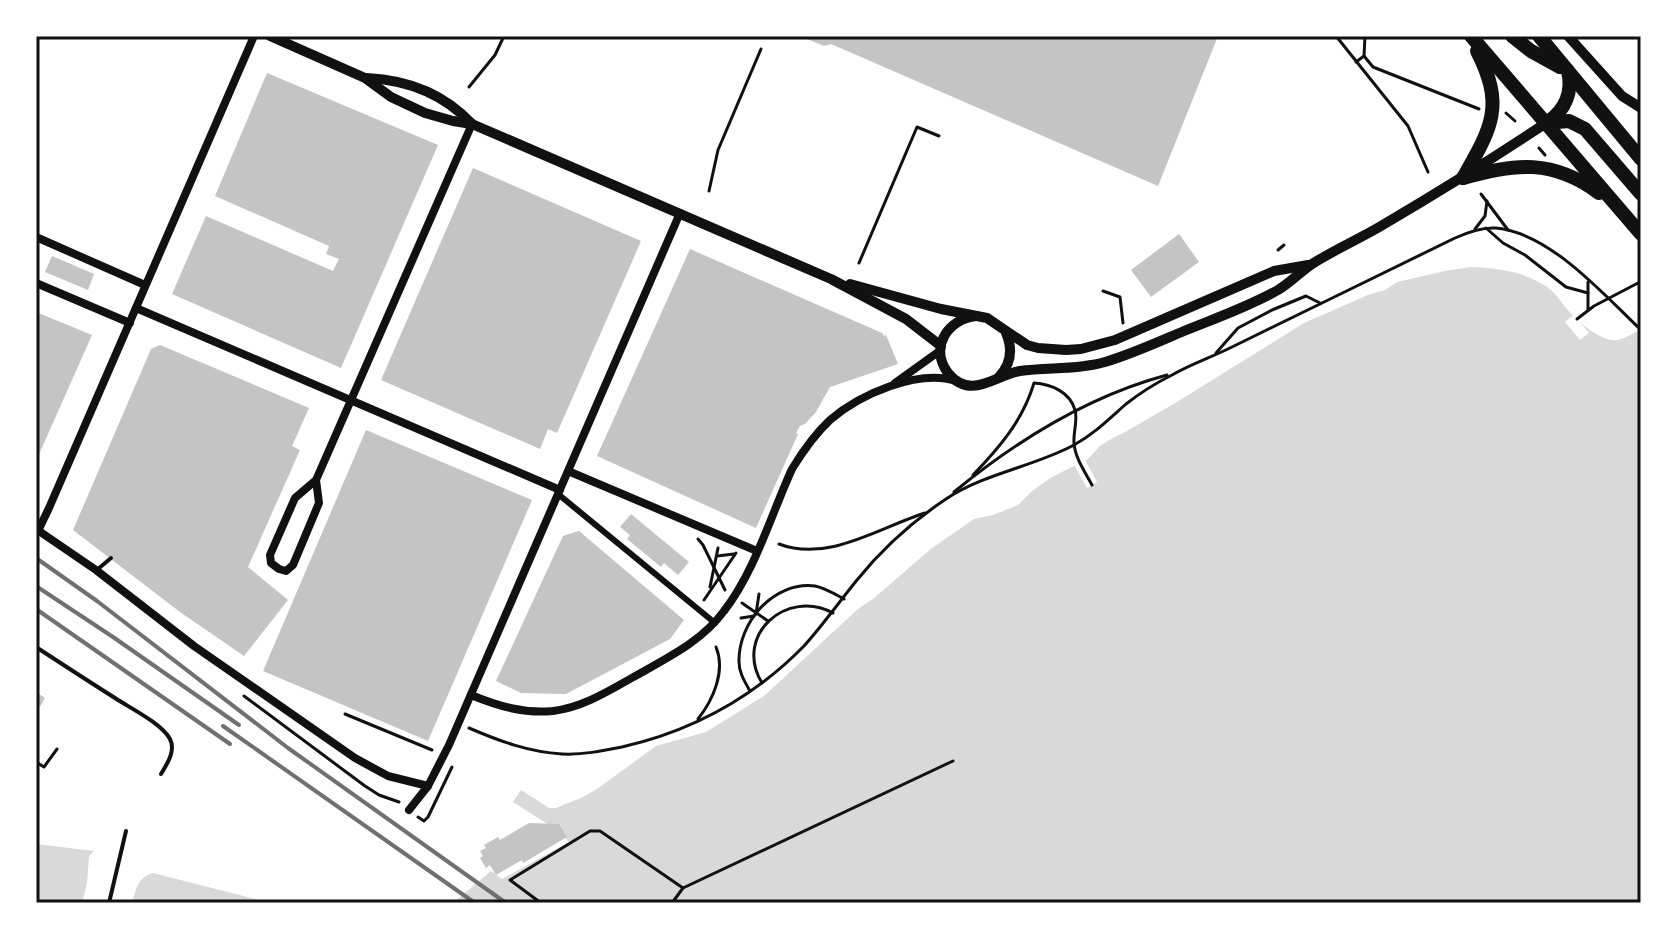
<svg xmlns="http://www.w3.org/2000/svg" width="1677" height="939" font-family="Arial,sans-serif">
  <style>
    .water { fill: #d9d9d9 }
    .pier { fill: #fff }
    .building { fill: #c4c4c4 }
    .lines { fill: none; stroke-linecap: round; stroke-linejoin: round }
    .path { stroke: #111; stroke-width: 3 }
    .service { stroke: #111; stroke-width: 4 }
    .pedestrian { stroke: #111; stroke-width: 6 }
    .minor { stroke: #111; stroke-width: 8 }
    .tertiary { stroke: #111; stroke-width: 10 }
    .trunk { stroke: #111; stroke-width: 14 }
    .rail { stroke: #707070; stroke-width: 4 }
    .neatline { fill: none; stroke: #111; stroke-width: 3 }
  </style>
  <rect width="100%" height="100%" fill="#fff"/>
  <!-- water -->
  <g class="water">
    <path d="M1470 267C1496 268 1522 271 1544 285 1554 291 1559 299 1566 308 1576 320 1601 343 1618 340 1626 338 1634 333 1641 329V903H453L491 871 502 879 569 842 557 830 513 802 521 790 549 808H556L583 797 597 789 656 746 706 732 764 696 858 609 873 599 932 548 974 519 993 515 1018 505 1032 491 1052 477 1088 459 1100 446 1111 439 1125 432 1177 402 1304 323 1368 295 1385 290 1397 282 1445 271Z"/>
    <path d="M36 844 94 851 89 856 87 883 82 903H36Z"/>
    <path d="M153 873 271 903H132C136 889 138 877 153 873Z"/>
  </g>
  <!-- pier -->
  <g class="pier">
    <path d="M1574 315 1589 333 1580 340 1565 322Z"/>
    <path d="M1084 458 1097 482 1087 488 1073 463Z"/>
  </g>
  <!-- building -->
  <g class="building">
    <path d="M800 36H1218L1158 186 831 44 824 46Z"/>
    <path d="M267 73 438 145 341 368 172 294 206 216 333 271 339 259 326 254 329 246 215 196Z"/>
    <path d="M473 168 641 241 557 433 548 429 540 449 381 380Z"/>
    <path d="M1179 234 1199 262 1151 297 1131 270Z"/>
    <path d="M690 249 882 333 884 336 886 335 898 364 830 387 816 412 805 424 800 426 796 433 798 434 756 528 597 456Z"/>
    <path d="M52 256 94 274 88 290 45 272Z"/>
    <path d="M36 312 92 335 36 461Z"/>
    <path d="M160 345 309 408 292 446 300 450 248 567 288 600 244 656 180 612 73 530 151 349Z"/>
    <path d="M366 430 532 500 428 741 263 671Z"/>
    <path d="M631 514 689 562 678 575 664 563 661 567 627 539 630 535 620 527Z"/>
    <path d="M579 531 684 620 670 639 566 694 521 693 496 681 563 536Z"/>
    <path d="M36 692 45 698 40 707 36 704Z"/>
    <path d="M529 823 559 824 567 837 523 863 522 860 496 875 490 865 486 868 480 858 483 856 480 851 486 848 484 845 498 837 500 840Z"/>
  </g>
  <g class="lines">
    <!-- path -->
    <g class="path">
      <path d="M1336 36 1408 126 1428 172"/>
      <path d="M1364 56 1373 67 1479 109"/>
      <path d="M1356 62 1364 56 1365 36"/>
      <path d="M469 87 495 55 504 36"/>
      <path d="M1506 113 1515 121"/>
      <path d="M1539 148 1545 155"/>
      <path d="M709 191 718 150 761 49"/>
      <path d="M1481 194 1508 230"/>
      <path d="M1486 228 1503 243 1525 255 1566 287 1588 293"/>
      <path d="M1475 229 1485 216 1487 201"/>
      <path d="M1278 250 1284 245"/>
      <path d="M859 263 917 127 939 136"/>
      <path d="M1588 282V310"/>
      <path d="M1103 291 1120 297 1123 323"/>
      <path d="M1577 319 1594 306 1638 283"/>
      <path d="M1216 353 1238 328 1272 310 1306 296 1320 303"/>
      <path d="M973 475C1000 447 1023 420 1034 383 1051 384 1070 392 1075 410 1078 420 1073 433 1074 443 1075 458 1085 472 1092 485"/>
      <path d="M954 492C1016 441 1089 396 1167 375"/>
      <path d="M698 539 703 545 725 590"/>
      <path d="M779 544C828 563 880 527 925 513"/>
      <path d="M717 556 734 554"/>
      <path d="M710 587 718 548"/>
      <path d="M704 600 736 553"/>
      <path d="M742 603 768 621"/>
      <path d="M756 614 759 594"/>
      <path d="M741 618 754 616"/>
      <path d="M762 683C733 635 787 588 833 613"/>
      <path d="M750 691C745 682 739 673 739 662 738 623 773 581 815 586 825 588 835 594 844 599"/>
      <path d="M244 696 365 786 379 795 399 802"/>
      <path d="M345 714 432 750"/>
      <path d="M698 719C713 700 726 671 716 647"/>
      <path d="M469 728C499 741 529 752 562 754 582 755 602 751 622 747 692 731 754 697 804 646 823 625 839 602 857 580 882 549 913 521 946 499 985 473 1033 467 1074 445 1094 434 1109 419 1126 404 1140 393 1156 383 1172 375 1191 364 1212 357 1232 347 1307 311 1380 274 1455 238 1468 232 1482 227 1496 228 1550 233 1603 294 1641 330"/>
      <path d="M36 762 44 767 57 749"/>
      <path d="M418 817 424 821 428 817 452 767"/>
      <path d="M541 903 510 880 590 831H600L683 888 953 761"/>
      <path d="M672 903 683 888"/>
    </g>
    <!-- service -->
    <g class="service">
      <path d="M98 569 111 558"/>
      <path d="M36 647C62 664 88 681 115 698 130 708 161 723 170 739 176 751 167 764 161 774"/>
      <path d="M109 903 126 831"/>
    </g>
    <!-- pedestrian -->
    <path class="pedestrian" d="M558 494 715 623"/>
    <!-- minor -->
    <g class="minor">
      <path d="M36 237 145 285"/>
      <path d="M36 283 130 323"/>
      <path d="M136 308 560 490"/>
      <path d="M895 383 941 350"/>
      <path d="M568 471 757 551"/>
      <path d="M316 480 319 503 293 565 286 571 279 569 271 563 270 555 295 498 316 480 472 124"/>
      <path d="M36 529 96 570 194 646 355 758 388 776 428 786"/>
      <path d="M38 531 49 508 254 36"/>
      <path d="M471 695C498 706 524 714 553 711 584 707 610 690 637 675 669 657 702 641 724 611 755 571 771 515 792 469 803 451 815 434 830 420 860 394 918 369 956 381"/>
      <path d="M409 810 428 786 449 745 680 213"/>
    </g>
    <!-- tertiary -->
    <g class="tertiary">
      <path d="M270 36 365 78 391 97 425 113 453 121 472 124 831 279 906 319 941 346"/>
      <path d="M1568 36 1622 96 1641 108"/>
      <path d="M367 78C408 80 444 94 472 124"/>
      <path d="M850 284 941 309 987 318 1027 345 1038 348 1066 350 1081 349 1115 340 1274 271 1308 265"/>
      <path d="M976 316C948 319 929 347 948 373 971 401 995 375 1020 371 1048 367 1077 370 1105 362 1132 354 1158 342 1184 331 1216 318 1248 307 1278 290 1291 282 1300 272 1312 264 1334 250 1359 239 1381 226 1437 193 1492 159 1546 123"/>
      <path d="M999 377C1011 364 1013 349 1006 333"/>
    </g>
    <!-- trunk -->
    <g class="trunk">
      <path d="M1471 36 1641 234"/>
      <path d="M1512 36 1531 51 1560 67"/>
      <path d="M1539 36 1641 159"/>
      <path d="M1548 122C1565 110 1573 92 1568 71"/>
      <path d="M1546 123 1569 121 1585 129 1641 194"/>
      <path d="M1463 178C1515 163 1553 159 1599 193"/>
      <path d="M1463 178C1492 127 1505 106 1477 51"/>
    </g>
    <!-- rail -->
    <g class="rail">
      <path d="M36 558 97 601 288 748 506 903"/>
      <path d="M36 586 113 637 239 725"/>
      <path d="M36 609 230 744"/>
      <path d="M223 726 475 903"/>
    </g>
  </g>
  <!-- border -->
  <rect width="1677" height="939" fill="none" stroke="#ffffff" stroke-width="76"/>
  <rect x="38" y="38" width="1601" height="863" class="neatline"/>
</svg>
